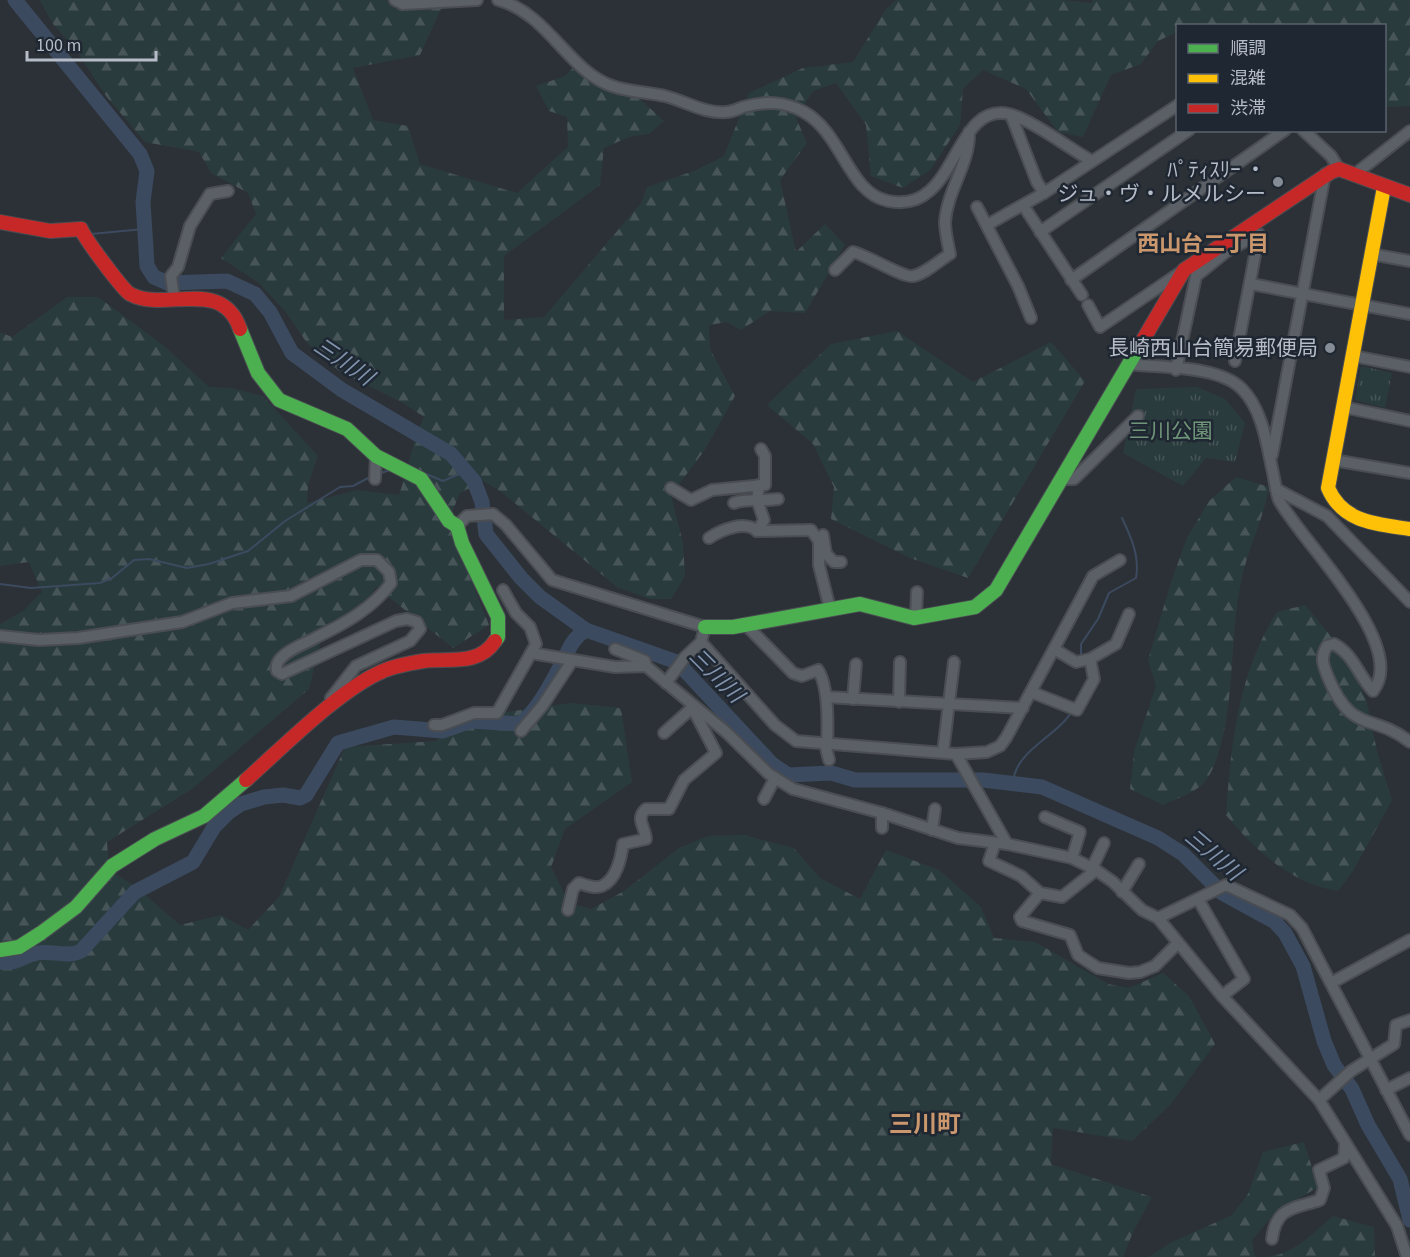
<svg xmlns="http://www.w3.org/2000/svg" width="1410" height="1257" font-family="'Source Sans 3','Noto Sans JP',sans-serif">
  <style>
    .forest { fill: url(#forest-firs) }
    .park { fill: url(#park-tufts) }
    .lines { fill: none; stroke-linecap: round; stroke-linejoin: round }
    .stream { stroke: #3c4a5f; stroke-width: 2 }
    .river { stroke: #3c4a5f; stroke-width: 15 }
    .street-casing { stroke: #4a4d52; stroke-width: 14 }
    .fast-casing { stroke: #4a4d52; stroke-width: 16 }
    .slow-casing { stroke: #4a4d52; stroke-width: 16 }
    .jam-casing { stroke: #4a4d52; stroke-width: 16 }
    .street { stroke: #5b5f66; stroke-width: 10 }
    .fast { stroke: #4caf50; stroke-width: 14 }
    .slow { stroke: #ffc107; stroke-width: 14 }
    .jam { stroke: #c62828; stroke-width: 14 }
    .poi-dot { fill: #868c95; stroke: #1f2732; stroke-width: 2 }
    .labels { text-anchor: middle; stroke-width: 5; stroke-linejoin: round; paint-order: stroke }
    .poi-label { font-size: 21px; fill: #b6bdc8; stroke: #1f2732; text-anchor: end }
    .park-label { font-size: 21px; fill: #709679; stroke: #1f2732 }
    .neighbourhood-label { font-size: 22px; font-weight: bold; fill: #cb986e; stroke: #1f2732 }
    .water-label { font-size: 22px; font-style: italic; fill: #8193ac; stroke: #1f2732 }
    .quarter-label { font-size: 24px; font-weight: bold; fill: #cb986e; stroke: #1f2732 }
  </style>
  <defs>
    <pattern id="forest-firs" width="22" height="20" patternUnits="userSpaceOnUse" patternTransform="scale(1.5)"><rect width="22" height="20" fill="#2a3b3d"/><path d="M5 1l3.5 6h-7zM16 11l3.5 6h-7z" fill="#475558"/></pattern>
    <pattern id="park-tufts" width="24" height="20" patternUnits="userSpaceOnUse" patternTransform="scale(1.5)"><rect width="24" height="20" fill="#2a3b3d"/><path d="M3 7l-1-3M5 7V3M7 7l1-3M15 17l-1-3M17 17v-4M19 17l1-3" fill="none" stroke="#475558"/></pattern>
  </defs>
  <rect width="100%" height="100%" fill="#2c3137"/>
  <!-- forest -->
  <g class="forest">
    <path d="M40 0H445L420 55 353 68 373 120 408 126 420 164 517 193 568 147 567 117 549 111 536 86 565 76 573 68 602 87 640 99 664 121 649 134 629 137 604 148 600 185 504 256V320L544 317 641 203 647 187 694 171 724 156 749 93 803 68 853 62 886 9 896 0H1063L1092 3V0H1410V106L1385 107 1384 26H1199L1196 23 1178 26 1177 32 1158 41 1141 64 1111 75 1083 137 1058 132 1026 89 983 70 963 89 960 125 930 170 903 188 871 176 866 125 836 83 813 91 796 118 807 143 780 180 796 252 825 224 845 245 805 313 770 311 741 330 727 322 709 325 710 349 735 396 704 451 671 495 683 543 685 576 671 599H650L617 587 500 491 483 481 460 493 448 522 489 625 453 648 376 587 353 624 322 635 309 689 192 789 107 842 109 869 141 891 180 925 221 915 248 930 279 897 345 747 436 741 455 719 571 703 621 708 632 782 565 829 551 867 569 903 591 909 624 891 679 848 708 836 744 835 794 848 820 878 860 899 886 850 939 870 981 907 994 938 1035 942 1108 984 1129 988 1163 973 1189 996 1215 1044 1170 1105 1132 1141 1053 1128 1051 1164 1152 1197 1133 1232 1123 1257H0V624L23 611 42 592 29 562 0 566V332L12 337 67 297H98L163 345 209 387 231 388 263 396 318 456 308 485 307 503 357 490 399 495C408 469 412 442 424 417L405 404 339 371 307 343 285 311 259 283 221 258 256 214 248 193 211 173 199 152 145 142 106 96 76 50 53 24Z"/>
    <path d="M897 331 973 382 1051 342 1085 381 968 578 910 558 831 519 834 487 813 444 767 405 831 344Z"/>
    <path d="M1236 477 1269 487C1263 522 1246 552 1240 587 1229 643 1236 726 1209 776 1201 791 1178 798 1163 805L1130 789 1134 752 1156 686 1148 660 1171 582 1187 538 1209 501Z"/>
    <path d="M1305 605 1350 659 1367 703 1377 751 1392 800 1353 871 1338 891C1290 883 1256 851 1226 815 1231 744 1238 673 1277 612Z"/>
    <path d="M1304 1142 1318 1187 1275 1213 1252 1240 1255 1257H1149L1170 1243 1232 1215 1248 1194 1263 1152Z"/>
    <path d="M1333 1216 1374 1227 1375 1257H1265C1292 1256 1313 1233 1333 1216Z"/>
  </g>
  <!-- park -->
  <g class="park">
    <path d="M1361 366 1392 373 1385 408 1355 400Z"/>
    <path d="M1197 387 1225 399 1245 423 1235 462 1206 458 1183 486 1123 453 1136 389Z"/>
  </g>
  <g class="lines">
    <!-- stream -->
    <g class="stream">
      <path d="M91 234 144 229"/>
      <path d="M407 466 443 481 466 471"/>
      <path d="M378 474 390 470"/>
      <path d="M0 584 31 588 100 583 112 578 134 560 149 559 187 568 209 564 248 551 285 521 340 487 353 486 370 477"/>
      <path d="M1081 658V644L1098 619 1109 593 1136 578C1140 556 1131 537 1122 518"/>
      <path d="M1013 783C1015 750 1057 737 1072 711"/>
    </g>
    <!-- river -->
    <g class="river">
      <path d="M15 0 140 154 147 171 143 202 146 249 147 266 154 277 168 283 227 281 255 294 270 312 292 353 342 390 451 454 474 481 482 502 486 534 521 578 540 597 586 630 677 662 772 764 788 775 831 773 855 780H983L1042 787 1158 838 1183 854 1222 893 1275 922 1285 933 1303 966 1324 1041 1334 1065 1352 1089 1368 1125 1400 1179 1410 1220"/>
      <path d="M0 962C21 964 20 956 37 953 52 950 68 958 81 951L135 892 193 862 214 827 229 812 241 804 264 797 283 795 300 798 306 795 338 743 394 727 443 731 471 721 520 724C537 711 550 686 560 667 569 651 570 640 586 630"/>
    </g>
    <defs>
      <g id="street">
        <path d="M395 0 403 4 477 0"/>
        <path d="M498 0C548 13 568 71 612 86 629 92 648 92 665 96 685 101 705 114 726 112 732 112 738 109 743 107 765 101 784 101 804 112 843 134 848 193 888 201 958 216 952 101 1009 114 1032 120 1070 149 1092 161"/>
        <path d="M1011 115 1037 182 1044 193"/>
        <path d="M1303 130 1331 156 1339 169"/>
        <path d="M1354 175 1410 131"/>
        <path d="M1023 205 1082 295"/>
        <path d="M977 207 1018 286 1031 318"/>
        <path d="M987 225 1044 193 1178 105"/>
        <path d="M1040 232 1189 130"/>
        <path d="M1371 254 1410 261"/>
        <path d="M835 270 853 252C869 256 903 278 913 276 925 274 940 260 950 254 948 244 945 232 945 222 947 190 970 164 969 132"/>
        <path d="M1071 280 1285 130"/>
        <path d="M1251 284 1410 314"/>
        <path d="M174 297 171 276 178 267 190 226 210 194 228 191"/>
        <path d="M1088 305 1100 327 1184 270"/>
        <path d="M1353 356 1410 367"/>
        <path d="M1128 364C1160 368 1219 365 1242 389 1263 410 1267 446 1273 473 1275 482 1276 492 1279 500 1300 540 1410 645 1373 691 1358 675 1354 655 1334 644L1327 646C1320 657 1323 665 1328 677 1352 735 1371 712 1410 742"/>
        <path d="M1176 370 1196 276 1227 251 1259 234 1235 361"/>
        <path d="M1343 407 1410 421"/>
        <path d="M1272 455 1325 174"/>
        <path d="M1333 460 1410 473"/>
        <path d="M375 479 376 456"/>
        <path d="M1061 479H1074L1138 416"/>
        <path d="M759 485 757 500 764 520 757 531 811 530 819 541V565L830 609"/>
        <path d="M671 488 691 500 712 490 765 485V456L761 449"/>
        <path d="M1276 489 1327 516 1410 602"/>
        <path d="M734 503C743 499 765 501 778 499"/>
        <path d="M457 526 467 516 493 514 506 525 552 580 705 627 701 642 685 657 666 683"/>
        <path d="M823 535 826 554 834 562H841"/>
        <path d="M709 538C721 530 745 520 757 531"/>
        <path d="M916 617 917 592"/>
        <path d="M746 625 793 673 802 676 818 670C829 687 828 723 827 744"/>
        <path d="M0 636 39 640 78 638 182 622 232 603 291 596 361 560H377L389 572 391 583C373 608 344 624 317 637 305 644 290 648 281 658 277 662 276 665 277 671L282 674 396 621 407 619 417 622 420 629 410 641 356 666 331 698 330 706"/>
        <path d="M701 642 775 725 796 741 956 754 987 752 1000 746 1006 738 1093 576 1120 560"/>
        <path d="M615 649 645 661 646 666"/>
        <path d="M531 653 615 667 646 666 726 732 769 774 793 789 882 813 958 838 1007 844 1072 858 1096 870 1113 882 1142 910 1158 918 1222 996 1319 1100 1397 1226 1407 1257"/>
        <path d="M1090 659 1116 644 1129 614"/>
        <path d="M1031 692 1077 710 1094 679 1090 659 1076 662 1054 649"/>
        <path d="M826 697 1023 708"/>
        <path d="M853 699 856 664"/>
        <path d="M899 702 900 662"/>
        <path d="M434 725H442L474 713H497L531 653 536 644 530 627 516 613 503 590"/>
        <path d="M521 731 543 705 572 661"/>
        <path d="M664 733 692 708"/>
        <path d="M825 744 829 760"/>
        <path d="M943 752 954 662"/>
        <path d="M956 754 1007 844"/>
        <path d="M764 799 775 778"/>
        <path d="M1045 817 1080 832 1072 858"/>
        <path d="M882 828V813"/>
        <path d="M932 830 935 809"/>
        <path d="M995 843 989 861 1021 876 1040 893 1062 897 1096 870"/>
        <path d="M1092 868 1104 843"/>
        <path d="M1122 892 1139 864"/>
        <path d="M1040 893 1020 917 1022 921 1070 935 1078 955 1087 961 1098 968 1129 973 1140 972 1155 966 1178 943"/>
        <path d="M1198 899 1244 979 1222 996"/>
        <path d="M568 910 573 889 579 883C585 885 596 889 602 886 617 879 621 858 623 844L646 839C645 826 635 819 646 809H669L684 780 716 753 691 705"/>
        <path d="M1158 918 1226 885 1290 915 1302 928 1410 1135"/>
        <path d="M1331 983 1410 940"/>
        <path d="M1386 1090 1410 1078"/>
        <path d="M1319 1100 1351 1071 1394 1044 1396 1025 1410 1020"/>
        <path d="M1272 1239C1276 1207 1293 1209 1320 1200L1324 1188 1319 1170 1344 1158 1345 1144"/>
      </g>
      <g id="fast">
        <path d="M240 329 258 373 279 400 347 429 376 456 421 479 449 521 457 526 462 543 498 617V637L495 641"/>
        <path d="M705 627H733L860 604 914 618 975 607 996 590 1140 345"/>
        <path d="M0 950 19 947 41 933 76 907 112 866 155 839 204 816 246 780"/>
      </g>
      <path id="slow" d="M1384 187 1328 488C1343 523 1377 524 1410 529"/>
      <g id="jam">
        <path d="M0 222 50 231 81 229C85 239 123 290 130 294 165 313 222 276 240 329"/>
        <path d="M1140 345 1184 270 1331 172 1339 169 1410 195"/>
        <path d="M246 780C282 748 340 689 383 671 394 666 411 663 423 661 449 658 479 666 495 641"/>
      </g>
    </defs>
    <!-- street casing -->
    <use href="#street" class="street-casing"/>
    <!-- fast casing -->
    <use href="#fast" class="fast-casing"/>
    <!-- slow casing -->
    <use href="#slow" class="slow-casing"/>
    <!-- jam casing -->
    <use href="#jam" class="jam-casing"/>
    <!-- street -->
    <use href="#street" class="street"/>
    <!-- fast -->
    <use href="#fast" class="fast"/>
    <!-- slow -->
    <use href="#slow" class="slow"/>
    <!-- jam -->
    <use href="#jam" class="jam"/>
  </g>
  <!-- markers -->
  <g class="poi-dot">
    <circle cx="1278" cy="182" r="6"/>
    <circle cx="1330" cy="348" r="6"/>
  </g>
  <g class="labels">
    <!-- poi labels -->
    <g class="poi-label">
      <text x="1266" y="177">ﾊﾟﾃｨｽﾘｰ ・<tspan x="1266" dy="24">ジュ・ヴ・ルメルシー</tspan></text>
      <text x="1318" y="355">長崎西山台簡易郵便局</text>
    </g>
    <!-- park labels -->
    <g class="park-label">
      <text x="1171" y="438">三川公園</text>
    </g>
    <!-- neighbourhood labels -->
    <g class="neighbourhood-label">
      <text x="1203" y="251">西山台二丁目</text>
    </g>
    <!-- water labels -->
    <g class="water-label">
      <text transform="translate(344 361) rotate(34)" y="8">三川川</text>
      <text transform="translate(717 675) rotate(45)" y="8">三川川</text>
      <text transform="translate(1214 854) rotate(40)" y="8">三川川</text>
    </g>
    <!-- quarter labels -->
    <g class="quarter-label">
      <text x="925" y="1132">三川町</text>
    </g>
  </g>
  <!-- legend -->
  <rect x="1176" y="24" width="210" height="108" fill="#1f2732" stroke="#5b636e" stroke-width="1.5"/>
  <rect x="1188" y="44" width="30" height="9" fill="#4caf50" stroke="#5b636e" stroke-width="1.5"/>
  <text x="1230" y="54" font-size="18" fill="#b6bdc8">順調</text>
  <rect x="1188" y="74" width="30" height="9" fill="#ffc107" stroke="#5b636e" stroke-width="1.5"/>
  <text x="1230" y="84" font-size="18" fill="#b6bdc8">混雑</text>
  <rect x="1188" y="104" width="30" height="9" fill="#c62828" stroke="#5b636e" stroke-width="1.5"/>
  <text x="1230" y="114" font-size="18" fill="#b6bdc8">渋滞</text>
  <!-- scale -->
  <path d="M27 51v9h129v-9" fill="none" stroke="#b6bdc8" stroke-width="3"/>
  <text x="36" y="51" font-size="18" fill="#b6bdc8" stroke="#1f2732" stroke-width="4.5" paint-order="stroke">100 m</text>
</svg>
